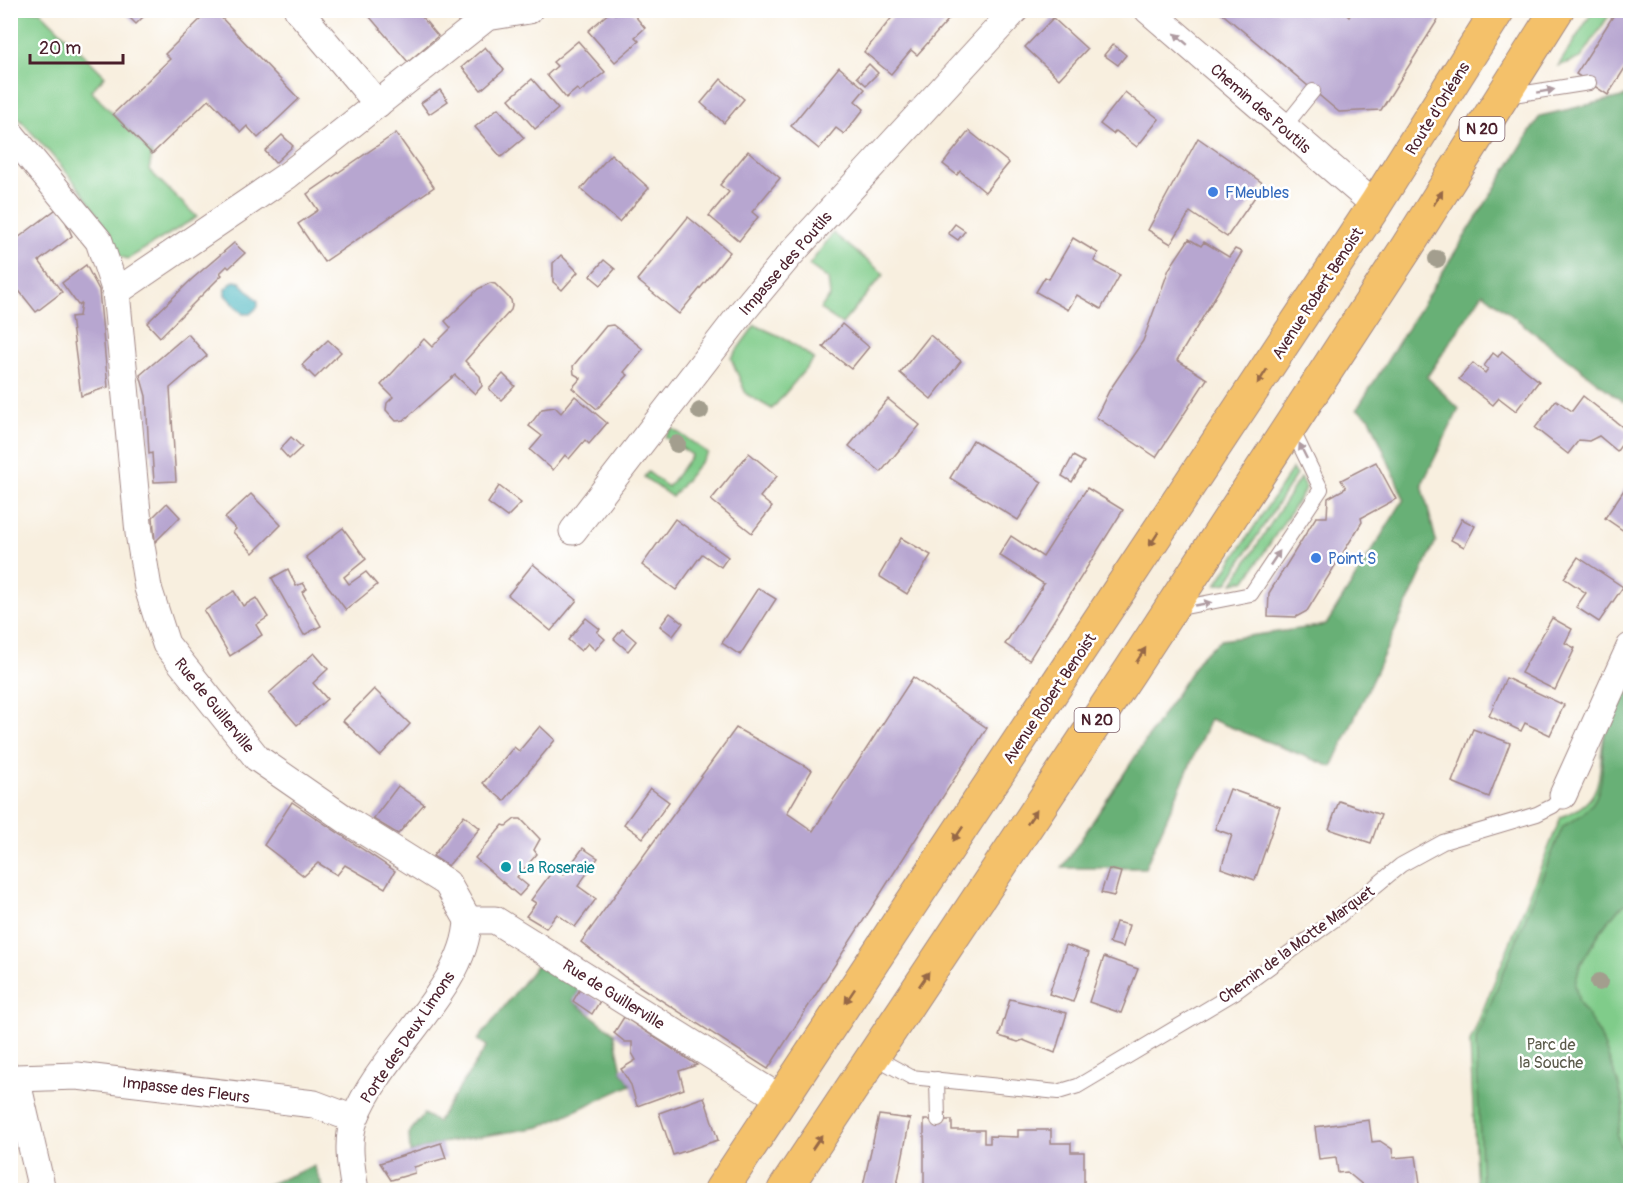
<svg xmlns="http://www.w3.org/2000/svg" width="1641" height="1201" font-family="Pangolin,sans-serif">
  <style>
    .green { fill: #80cc8a; stroke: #65765a; stroke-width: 1.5 }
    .forest { fill: #68b076; stroke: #596850; stroke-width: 1.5 }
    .water { fill: #43b3bd; stroke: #466974; stroke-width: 1.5 }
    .building { fill: #b7a6d0 }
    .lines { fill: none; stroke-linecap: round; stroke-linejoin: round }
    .service-casing { stroke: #a18785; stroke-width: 16 }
    .minor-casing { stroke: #a18785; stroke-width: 29 }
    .primary-casing { stroke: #a18785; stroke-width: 35 }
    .service { stroke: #fff; stroke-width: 14 }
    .minor { stroke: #fff; stroke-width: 27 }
    .primary { stroke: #f4c16a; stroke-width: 33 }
    .tree { fill: #a39e8e }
    .oneway { fill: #ae9aa0 }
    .oneway2 { fill: #966847 }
    .shop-dot { fill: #3f7fe0; stroke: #fff; stroke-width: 2 }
    .culture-dot { fill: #0f9aa8; stroke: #fff; stroke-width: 2 }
    .labels { text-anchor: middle; stroke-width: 5; stroke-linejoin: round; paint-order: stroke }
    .shield { fill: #fff; stroke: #80626b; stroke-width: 1.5 }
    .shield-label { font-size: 15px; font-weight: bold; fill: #4a1f2b }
    .street-label { font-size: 16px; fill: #4a1f2b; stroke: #fff }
    .shop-label { font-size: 16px; fill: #366cbe; stroke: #fff; text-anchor: start }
    .culture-label { font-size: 16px; fill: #0d838f; stroke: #fff; text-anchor: start }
    .park-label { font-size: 16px; fill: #5d5c4c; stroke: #fff }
  </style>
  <rect width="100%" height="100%" fill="#fff"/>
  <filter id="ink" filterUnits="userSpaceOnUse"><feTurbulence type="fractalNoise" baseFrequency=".0167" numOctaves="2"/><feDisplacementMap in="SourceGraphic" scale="12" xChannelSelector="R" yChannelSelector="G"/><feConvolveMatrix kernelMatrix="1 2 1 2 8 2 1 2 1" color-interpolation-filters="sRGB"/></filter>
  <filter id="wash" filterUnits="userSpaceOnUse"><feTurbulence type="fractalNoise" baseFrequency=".008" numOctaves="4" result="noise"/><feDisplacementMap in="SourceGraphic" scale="24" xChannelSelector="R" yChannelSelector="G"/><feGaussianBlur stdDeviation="1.35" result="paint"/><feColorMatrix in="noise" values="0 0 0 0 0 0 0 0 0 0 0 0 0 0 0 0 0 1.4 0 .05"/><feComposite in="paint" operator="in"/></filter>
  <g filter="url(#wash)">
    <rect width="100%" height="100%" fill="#f8efdf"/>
    <!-- green -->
    <g class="green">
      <path d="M11 11H40L105 76 91 91 152 154 149 170 197 217 128 259 118 256C99 202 49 152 11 110Z"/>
      <path d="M1593 11H1612L1581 58 1558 66Z"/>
      <path d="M833 233 884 274 842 324 820 309 830 296 828 279 809 265Z"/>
      <path d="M755 325 786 339 814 359 772 409 746 394 731 358Z"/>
      <path d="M672 428 708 453 672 497 644 477 648 472 668 487 692 455 665 437Z"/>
      <path d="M1292 469 1296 475 1227 583 1216 585Z"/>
      <path d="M1300 478 1306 488 1246 580 1233 583Z"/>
      <path d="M1630 676V1190H1477L1470 1042 1561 817C1610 799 1595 772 1605 731 1609 713 1622 693 1630 676Z"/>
    </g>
    <!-- forest -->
    <g class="forest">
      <path d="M1630 95V392L1623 402 1483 293 1427 377 1459 409 1422 484 1436 541 1332 767 1210 719 1145 868H1062L1202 655 1221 640 1326 625 1404 499 1370 418 1357 409 1540 116Z"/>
      <path d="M1630 676V901L1618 909 1600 932 1580 965 1575 985 1579 1002 1600 1035 1618 1083 1624 1106 1617 1136 1630 1166V1190H1482L1476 1039 1563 826C1612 802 1598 776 1605 732 1608 714 1623 693 1630 676Z"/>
      <path d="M539 962 580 989 573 1001 614 1033 622 1071 631 1085 540 1127 441 1143 410 1153 409 1133 424 1114 437 1122 487 1046 478 1040Z"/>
      <path d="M314 1166 324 1190H254Z"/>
    </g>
    <!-- water -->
    <path class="water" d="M234 281 240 282 258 301V307L250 314H243L225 295V289Z"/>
    <g id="blocks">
      <!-- building -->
      <g class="building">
        <path d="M122 10H150L136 24Z"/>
        <path d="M210 10H214L299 99 258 138 247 126 241 132 209 99 152 154 113 114 170 59 165 54Z"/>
        <path d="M364 10H416L438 36 408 62Z"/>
        <path d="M612 10 615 14 620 10H630L645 28 635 37 639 41 615 62 588 31Z"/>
        <path d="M898 10H957L917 55 911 50 891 74 864 52Z"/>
        <path d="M1218 10H1342L1349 17 1353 10H1444L1381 110 1339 112Z"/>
        <path d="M1617 10H1630V60L1608 95 1576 74Z"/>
        <path d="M1053 18 1087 49 1059 79 1025 47Z"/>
        <path d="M578 41 605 72 580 92 577 89 566 98 547 75 557 66 553 62Z"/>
        <path d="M1113 44 1126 55 1118 65 1104 55Z"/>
        <path d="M485 47 504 70 481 90 462 67Z"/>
        <path d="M869 64 878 73 866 85 857 77Z"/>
        <path d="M839 67 865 89 855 101 864 109 844 134 836 128 819 149 791 126Z"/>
        <path d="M532 79 558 109 535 129 509 99Z"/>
        <path d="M721 79 744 99 724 123 701 103Z"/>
        <path d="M440 90 448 101 429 114 421 103Z"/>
        <path d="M1125 92 1159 119 1137 147 1116 131 1113 134 1100 124Z"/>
        <path d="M498 108 524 138 501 157 475 127Z"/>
        <path d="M969 131 1009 163 985 192 960 171 957 175 943 164Z"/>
        <path d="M396 133 434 187 324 262 298 224 318 210 307 194Z"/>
        <path d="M282 135 293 146 275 163 265 151Z"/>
        <path d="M1198 138 1264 184 1227 237 1190 212 1171 244 1148 230Z"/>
        <path d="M748 151 780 178 752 212 758 217 739 241 709 216 729 192 720 185Z"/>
        <path d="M611 154 649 188 619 222 581 189Z"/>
        <path d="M59 207 72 236 39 261 62 292 36 312 12 282 10 283V244Z"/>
        <path d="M688 217 730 252 679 314 637 280Z"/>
        <path d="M955 224 965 231 958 240 948 233Z"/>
        <path d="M1073 238 1098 253 1094 261 1120 275 1101 309 1077 295 1068 310 1036 292 1045 277 1049 279Z"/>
        <path d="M1189 239 1201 246 1204 242 1229 257 1235 249 1242 252 1177 360 1207 379 1156 457 1096 417 1109 391 1143 341 1169 269Z"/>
        <path d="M234 243 245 253 229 268 227 266 220 273 222 275 160 337 147 323 192 279Z"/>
        <path d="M561 255 578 272 562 290 553 282V263Z"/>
        <path d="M604 260 615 269 601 285 590 276Z"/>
        <path d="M86 265 99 290 108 387 81 396 71 317 79 316 81 303 78 305 62 283Z"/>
        <path d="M490 283 495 284 511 300 512 306 511 310 465 361 480 376 482 386 475 394 455 375 404 420 396 421 386 410 387 403 393 397 381 385 424 339 432 347 451 328 445 321 478 289Z"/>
        <path d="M842 324 869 347 851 369 823 347Z"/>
        <path d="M613 325 643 349 624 372 628 375 597 409 572 388 581 378 574 374 573 366 606 326Z"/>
        <path d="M188 334 207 356 170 388 176 481 154 482 152 453 149 454 146 396 140 375Z"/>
        <path d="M930 335 961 361 931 399 900 373Z"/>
        <path d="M328 340 341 352 315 378 302 365Z"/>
        <path d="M1502 351 1539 381 1516 411 1499 398 1493 405 1459 379 1473 363 1485 373 1488 369 1484 366 1493 353 1498 357Z"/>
        <path d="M503 374 515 386 501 400 489 389Z"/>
        <path d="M575 396 607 423 589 444 585 440 569 459 565 455 553 470 530 450 542 436 529 426 542 409 555 407 561 413Z"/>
        <path d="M1583 396 1630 433 1617 451 1599 436 1589 441 1579 440 1568 454 1535 428 1556 400 1572 411Z"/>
        <path d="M888 399 920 425 881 472 849 446Z"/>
        <path d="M291 437 302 447 289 459 280 449Z"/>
        <path d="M973 440 1042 482 1018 520 950 478Z"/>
        <path d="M749 453 777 476 760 497 772 507 752 533 711 500Z"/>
        <path d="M1073 456 1084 462 1072 482 1062 476Z"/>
        <path d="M1376 462 1396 499 1361 518 1362 522 1307 611 1296 617 1268 616 1269 593 1316 517H1327L1328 498 1346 488 1341 480Z"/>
        <path d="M1630 481V535L1605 518Z"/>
        <path d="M499 486 521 503 507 517 488 503Z"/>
        <path d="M1087 488 1123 510 1029 660 1005 644 1044 584 999 555 1011 536 1043 557Z"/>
        <path d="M251 494 281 525 253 553 233 532 236 529 225 518Z"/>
        <path d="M167 503 180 517 155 542 153 517Z"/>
        <path d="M675 519 728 557 721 567 702 554 676 590 642 565Z"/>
        <path d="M1462 519 1475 526 1464 547 1451 540Z"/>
        <path d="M343 528 366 559 344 577 349 584 366 572 377 585 346 610 306 557Z"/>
        <path d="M901 538 931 555 907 594 879 576Z"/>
        <path d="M1578 557 1623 587 1599 622 1576 607 1586 593 1564 578Z"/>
        <path d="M533 564 577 600 551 631 508 595Z"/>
        <path d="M288 569 296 586 303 583 307 589 302 592 321 626 304 635 272 578Z"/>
        <path d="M758 588 776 599 740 655 722 643Z"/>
        <path d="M234 591 243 606 256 598 268 617 256 625 262 635 230 656 204 611Z"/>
        <path d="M670 613 683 623 673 636 660 626Z"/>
        <path d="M586 618 600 629 597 632 605 639 595 650 588 643 581 651 568 640Z"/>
        <path d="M1552 618 1572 629 1565 643 1575 648 1555 690 1521 673Z"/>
        <path d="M622 629 636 641 628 651 614 639Z"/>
        <path d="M314 653 328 669 313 683 327 699 297 725 269 693Z"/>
        <path d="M913 677 987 728 768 1069 625 977 581 942 736 728 812 770 787 813 813 831Z"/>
        <path d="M1506 678 1564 705 1550 735 1525 723 1521 731 1489 716Z"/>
        <path d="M374 689 410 724 380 756 343 721Z"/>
        <path d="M540 726 555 740 504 801 483 783 514 747 519 751Z"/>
        <path d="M1473 729 1510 743 1489 797 1452 782Z"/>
        <path d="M398 786 424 804 398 834 373 819Z"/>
        <path d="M650 788 669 802 643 838 624 824Z"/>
        <path d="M1230 789 1280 807 1255 880 1221 868 1232 835 1215 829Z"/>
        <path d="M1339 801 1381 815 1371 843 1329 829Z"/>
        <path d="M292 802 395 871 385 888 345 865 337 875 318 863 304 876 264 845Z"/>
        <path d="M464 815 480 828 448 866 433 856Z"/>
        <path d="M515 819H521L540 839 534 850 537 854 517 877 528 886 519 896 475 858 503 825 506 826Z"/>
        <path d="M583 848 598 858 578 886 596 899 575 927 557 914 546 928 526 916 536 903 531 900 554 869 563 875Z"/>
        <path d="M1109 869 1121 872 1114 896 1101 893Z"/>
        <path d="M1116 922 1129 925 1123 947 1109 943Z"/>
        <path d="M1066 945 1089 953 1073 1002 1049 994Z"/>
        <path d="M1104 957 1138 969 1121 1013 1089 1002Z"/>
        <path d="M580 989 600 1001 592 1014 573 1001Z"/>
        <path d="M1010 999 1067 1013 1055 1053 1023 1040 1018 1042 999 1036Z"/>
        <path d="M624 1017 697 1065 679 1071 684 1089 637 1106 631 1085 621 1069 636 1060 632 1053V1042H625L614 1033Z"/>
        <path d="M704 1097 718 1140 673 1155 659 1113Z"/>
        <path d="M879 1115 910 1119 896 1190H862Z"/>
        <path d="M924 1120H952V1130H984V1143H990V1136L1018 1137V1130H1051V1143H1071V1152H1084V1190H924Z"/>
        <path d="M1369 1120 1372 1142 1380 1141 1392 1149 1393 1158 1416 1156 1421 1190H1369L1347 1172 1338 1173 1336 1157 1319 1159 1315 1127Z"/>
        <path d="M441 1143 446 1158 414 1167 415 1173 391 1180 380 1163Z"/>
      </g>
    </g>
  </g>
  <g filter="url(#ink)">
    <use href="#blocks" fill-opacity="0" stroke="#a18785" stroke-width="1.5"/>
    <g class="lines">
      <defs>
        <g id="service">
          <path d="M1507 96 1589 83"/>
          <path d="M1284 127 1313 91"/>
          <path d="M1175 609 1251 594 1321 489 1291 427"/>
          <path d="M873 1056 911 1077 1058 1092 1078 1086 1234 993 1338 917 1401 865 1443 842 1537 814 1553 806 1563 795"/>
          <path d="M937 1079 938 1120"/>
        </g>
        <g id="minor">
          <path d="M298 10 378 104"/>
          <path d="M1148 10 1375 205"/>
          <path d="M10 133 99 241 116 292 139 533 148 588 166 644 257 758 348 821 447 883 468 920"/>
          <path d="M116 292 288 175 487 17 529 10"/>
          <path d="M573 531 743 311 788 257 1015 10"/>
          <path d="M1563 795 1630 647"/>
          <path d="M468 920H495L781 1099"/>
          <path d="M42 1190 16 1078 77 1076 314 1104 354 1119"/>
          <path d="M355 1190C351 1168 346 1140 355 1118 380 1053 466 988 468 920"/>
        </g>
        <g id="primary">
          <path d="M721 1190 1375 205 1498 10"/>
          <path d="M784 1190 1130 671 1407 247 1557 10"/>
        </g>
      </defs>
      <!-- service casing -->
      <use href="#service" class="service-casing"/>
      <!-- minor casing -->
      <use href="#minor" class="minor-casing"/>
      <!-- primary casing -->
      <use href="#primary" class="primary-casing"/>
      <!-- service -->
      <use href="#service" class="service"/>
      <!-- minor -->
      <use href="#minor" class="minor"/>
      <!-- primary -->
      <use href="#primary" class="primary"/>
    </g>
    <!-- trees -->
    <g class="tree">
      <circle cx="1437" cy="259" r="9"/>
      <circle cx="700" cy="411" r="9"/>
      <circle cx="677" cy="444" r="9"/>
      <circle cx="1599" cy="982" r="9"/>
    </g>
    <!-- one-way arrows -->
    <defs><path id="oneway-solid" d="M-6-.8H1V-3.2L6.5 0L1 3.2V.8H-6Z" transform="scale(1.5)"/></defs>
    <g class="oneway">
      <use href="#oneway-solid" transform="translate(1181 39) rotate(-139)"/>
      <use href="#oneway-solid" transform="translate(1546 91) rotate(-10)"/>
      <use href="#oneway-solid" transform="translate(1303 451) rotate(-116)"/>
      <use href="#oneway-solid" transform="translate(1275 558) rotate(-56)"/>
      <use href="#oneway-solid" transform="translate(1203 604) rotate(-10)"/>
    </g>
    <g class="oneway2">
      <use href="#oneway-solid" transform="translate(1438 198) rotate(-58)"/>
      <use href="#oneway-solid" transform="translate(1262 377) rotate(123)"/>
      <use href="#oneway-solid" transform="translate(1154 539) rotate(123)"/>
      <use href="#oneway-solid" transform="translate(1141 655) rotate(-57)"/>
      <use href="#oneway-solid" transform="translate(1032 817) rotate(-56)"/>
      <use href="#oneway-solid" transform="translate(958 834) rotate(124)"/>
      <use href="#oneway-solid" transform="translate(924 979) rotate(-56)"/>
      <use href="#oneway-solid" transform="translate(850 996) rotate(124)"/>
      <use href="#oneway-solid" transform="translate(817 1142) rotate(-56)"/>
    </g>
  </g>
  <!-- markers -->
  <g class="shop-dot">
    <circle cx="1213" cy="192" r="6"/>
    <circle cx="1316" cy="558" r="6"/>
  </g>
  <circle class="culture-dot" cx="506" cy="867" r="6"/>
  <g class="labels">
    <!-- shield labels -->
    <g class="shield">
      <rect x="1459.5" y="117" width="45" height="24" rx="4.5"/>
      <rect x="1074.5" y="708" width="45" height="24" rx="4.5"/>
    </g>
    <g class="shield-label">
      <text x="1482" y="134">N 20</text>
      <text x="1097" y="725">N 20</text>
    </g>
    <!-- street labels -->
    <g class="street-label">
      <text transform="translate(1261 108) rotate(41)" y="6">Chemin des Poutils</text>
      <text transform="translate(1437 108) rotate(-58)" y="6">Route d'Orléans</text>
      <text transform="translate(785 263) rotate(-49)" y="6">Impasse des Poutils</text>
      <text transform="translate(1317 293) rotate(-57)" y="6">Avenue Robert Benoist</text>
      <text transform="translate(1049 698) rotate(-56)" y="6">Avenue Robert Benoist</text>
      <text transform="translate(215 705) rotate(51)" y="6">Rue de Guillerville</text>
      <text transform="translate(1296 944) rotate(-36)" y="6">Chemin de la Motte Marquet</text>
      <text transform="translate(614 994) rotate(32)" y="6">Rue de Guillerville</text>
      <text transform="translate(407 1037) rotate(-56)" y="6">Porte des Deux Limons</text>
      <text transform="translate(186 1089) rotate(7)" y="6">Impasse des Fleurs</text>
    </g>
    <!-- shop labels -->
    <g class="shop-label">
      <text x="1225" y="198">FMeubles</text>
      <text x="1328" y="564">Point S</text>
    </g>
    <!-- culture labels -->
    <g class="culture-label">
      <text x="518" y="873">La Roseraie</text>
    </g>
    <!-- park labels -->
    <g class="park-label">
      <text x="1551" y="1050">Parc de<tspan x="1551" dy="18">la Souche</tspan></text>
    </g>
  </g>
  <!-- margin -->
  <rect width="1641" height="1201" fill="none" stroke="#fff" stroke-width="36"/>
  <!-- scale -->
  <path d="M30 54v9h93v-9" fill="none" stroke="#4a1f2b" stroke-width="3"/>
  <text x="39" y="54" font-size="18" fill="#4a1f2b" stroke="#ffffff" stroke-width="4.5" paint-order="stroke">20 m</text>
</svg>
